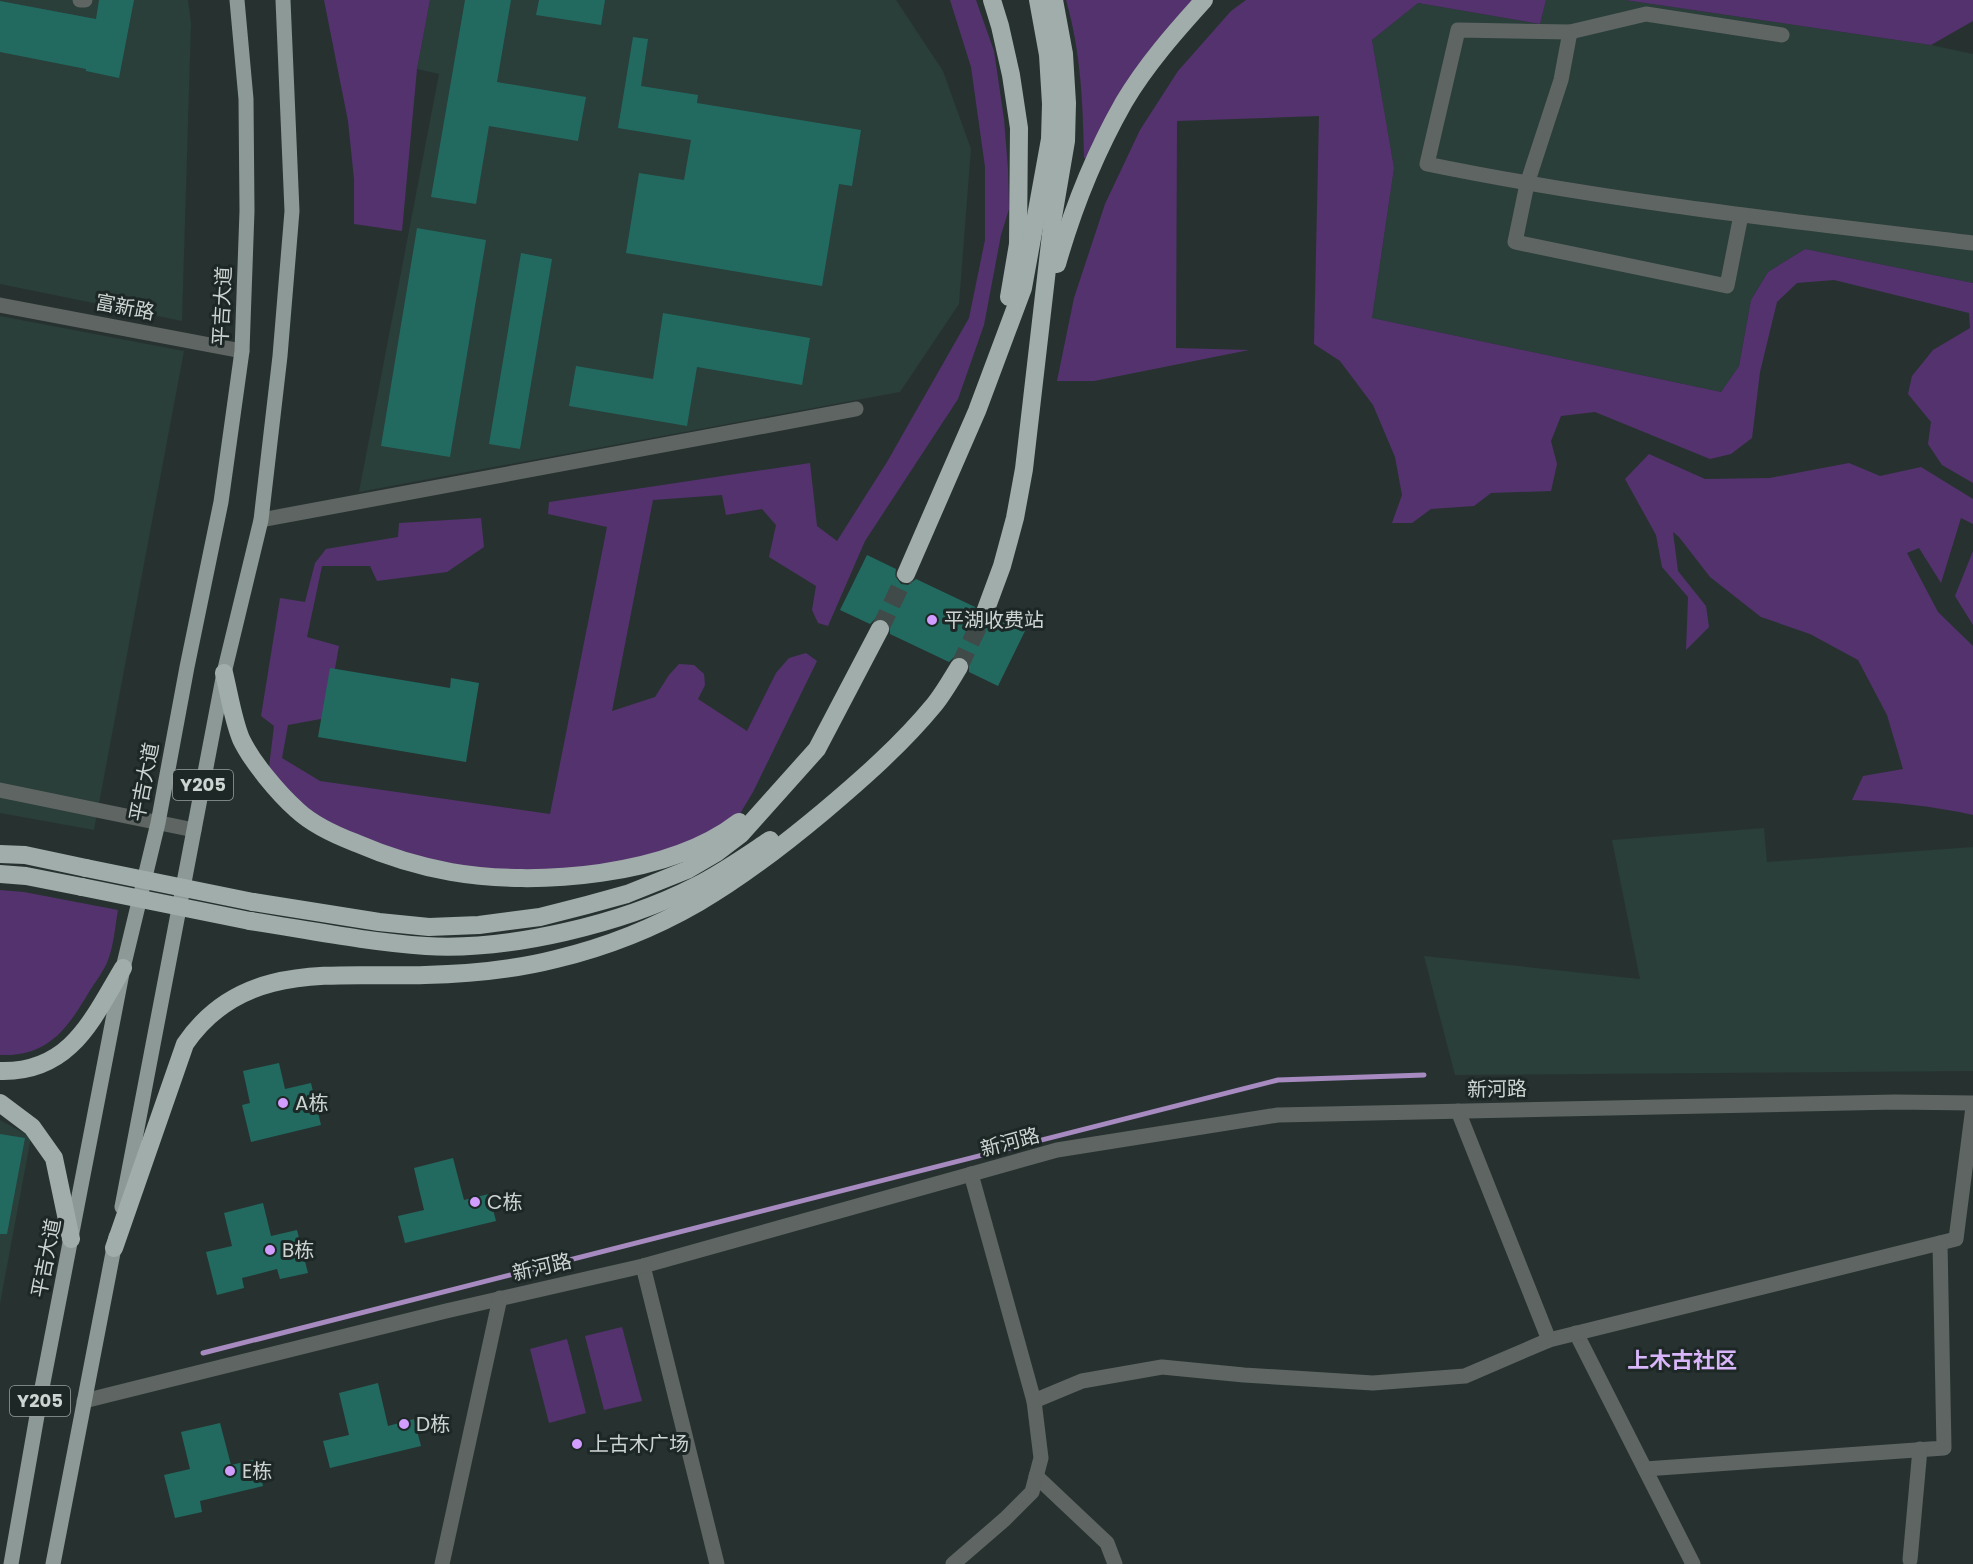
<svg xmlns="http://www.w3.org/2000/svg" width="1973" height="1564" font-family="Poppins,'Noto Sans SC',sans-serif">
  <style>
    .built { fill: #2a3e3a }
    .green { fill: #54326e }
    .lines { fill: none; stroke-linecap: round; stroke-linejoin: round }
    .stream { stroke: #a68ac0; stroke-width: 5 }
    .building { fill: #226a60 }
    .highway-tunnel { stroke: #404a48; stroke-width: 18; stroke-dasharray: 18 9; stroke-linecap: butt }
    .minor { stroke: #5f6563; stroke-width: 15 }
    .major { stroke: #8d9996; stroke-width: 15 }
    .highway { stroke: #a0adaa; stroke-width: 18 }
    .highway-bridge { stroke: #a0adaa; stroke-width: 18 }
    .poi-dot { fill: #d19dfe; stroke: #1d2826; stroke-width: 2 }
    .labels { text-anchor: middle; stroke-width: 6; stroke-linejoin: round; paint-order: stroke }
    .shield { fill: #1d2826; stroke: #98a09e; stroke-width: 1.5 }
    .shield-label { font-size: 18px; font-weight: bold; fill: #cdd4d2 }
    .street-label { font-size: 20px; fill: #cdd4d2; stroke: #1d2826 }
    .poi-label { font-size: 20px; fill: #cdd4d2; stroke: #1d2826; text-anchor: start }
    .quarter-label { font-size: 22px; font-weight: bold; fill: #d9b6f9; stroke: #1d2826 }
  </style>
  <rect width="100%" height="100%" fill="#273230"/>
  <!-- built -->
  <g class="built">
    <path d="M0 0H188L191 23 182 321 0 284Z"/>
    <path d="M430 0H896L943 71 971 149 959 304 900 392 359 492 439 74 417 69Z"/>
    <path d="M1546 0H1625L1931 45 1973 54V283L1805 249 1768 272 1751 300 1739 366 1721 392 1372 318 1394 168 1372 40 1418 3 1540 24Z"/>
    <path d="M0 316 184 351 94 830 0 813Z"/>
    <path d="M1764 828 1767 862 1973 847V1071L1455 1075 1424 956 1640 979 1612 840Z"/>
    <path d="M0 1120 31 1137 0 1304Z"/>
  </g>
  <!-- green -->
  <g class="green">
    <path d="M324 0H430L417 69 402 231 354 224V179L348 121Z"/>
    <path d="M950 0H976L994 51 1004 119 1008 169 1009 209 1001 235 984 325 958 399 865 541 828 626 818 623 812 610 816 586 769 557 776 525 762 509 726 515 722 495 653 500 612 711 655 697 669 675 679 664 694 665 704 674 705 685 698 699 747 731 776 673 789 658 806 653 817 661 753 792 735 822 671 863 489 881 321 831 269 767 274 726 261 716 280 598 305 602 315 563 326 549 398 537 399 523 481 518 484 547 447 572 377 581 370 566H322L307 637 339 646 326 718 288 725 282 758 320 781 550 814 607 527 548 514 549 502 810 463 817 526 837 541 887 462 969 318 985 240V167L971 67Z"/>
    <path d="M1066 0H1195L1098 161 1084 158C1083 104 1081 52 1066 0Z"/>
    <path d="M1246 0H1546L1540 24 1418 3 1372 40 1394 168 1372 318 1721 392 1739 366 1751 300 1768 272 1805 249 1973 283V483L1942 465 1928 444 1931 422 1908 394 1912 376 1933 350 1970 328 1969 313 1834 280 1797 283 1777 302 1760 372 1752 438 1731 454 1710 459 1595 412 1561 416 1551 441 1557 464 1551 491 1491 493 1474 506 1431 509 1412 523H1392L1402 495 1395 457 1373 405 1340 361 1314 344 1319 116 1177 121 1176 348 1249 350 1094 381H1057L1074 298 1105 204 1140 130 1178 71 1231 11Z"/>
    <path d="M1625 0H1973V21L1931 45Z"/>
    <path d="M1649 454 1705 479 1770 478 1849 463 1880 476 1921 467 1973 499V524L1961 518 1941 583 1919 548 1907 553 1938 612 1973 646V815C1933 806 1893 802 1852 800L1863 776 1903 769 1887 715 1858 660 1810 634 1761 617 1710 577 1679 537 1673 532 1678 571 1706 606 1709 627 1686 650 1688 597 1662 567 1656 535 1625 479Z"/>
    <path d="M1973 551V625L1955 596Z"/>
    <path d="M0 890 24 892 118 910C115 926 114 945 108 960 104 971 95 982 89 992 67 1029 48 1057 0 1055Z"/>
    <path d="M622 1327 642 1401 604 1410 585 1336Z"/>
    <path d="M567 1339 586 1413 549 1423 530 1349Z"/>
  </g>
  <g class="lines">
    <!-- stream -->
    <path class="stream" d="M203 1353 1278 1080 1424 1075"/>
  </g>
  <!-- building -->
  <g class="building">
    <path d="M99 0H134L119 78 86 71V69L0 52V1L96 19Z"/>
    <path d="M465 0H511L497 82 586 97 578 141 489 126 476 204 431 197Z"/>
    <path d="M539 0H605L601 25 536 15Z"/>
    <path d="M633 37 648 39 641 86 698 95 697 103 861 130 852 186 839 184 822 286 626 253 639 173 684 180 691 140 618 128Z"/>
    <path d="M417 228 486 240 450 457 381 446Z"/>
    <path d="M521 253 552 259 520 449 489 444Z"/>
    <path d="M663 313 810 338 802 385 697 367 687 426 569 406 576 366 653 379Z"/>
    <path d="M867 555 896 569 895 576 901 584 908 585 916 579 975 607 974 614 981 622 987 623 995 617 1025 631 998 686 969 672V662L964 657H954L949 662 890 634V624L885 619H875L870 624 840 610Z"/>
    <path d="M330 668 450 688 451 678 479 683 466 762 318 737Z"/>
    <path d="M279 1063 285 1089 311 1083 321 1125 251 1142 242 1105 250 1103 243 1071Z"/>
    <path d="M0 1134 25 1138 7 1234H0Z"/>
    <path d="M453 1158 464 1200 489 1194 496 1221 405 1243 398 1216 424 1210 414 1168Z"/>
    <path d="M263 1203 271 1236 297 1230 308 1273 280 1279 277 1269 242 1278 244 1288 217 1295 206 1252 232 1246 224 1213Z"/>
    <path d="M378 1383 388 1426 414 1419 421 1446 330 1468 323 1441 349 1435 339 1393Z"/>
    <path d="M220 1423 231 1465 257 1459 263 1486 200 1501 202 1512 175 1518 164 1475 190 1469 181 1432Z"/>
  </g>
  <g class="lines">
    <!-- highway-tunnel -->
    <g class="highway-tunnel">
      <path d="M880 629 906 574"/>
      <path d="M959 667 985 612"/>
    </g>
    <!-- minor -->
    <g class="minor">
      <path d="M80 0H85"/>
      <path d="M1570 32 1561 80 1527 184 1515 242 1727 286 1741 215"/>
      <path d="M1782 35 1646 14 1570 32 1458 30 1427 164C1607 201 1790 221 1973 243"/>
      <path d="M0 305 242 351"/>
      <path d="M261 520 856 409"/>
      <path d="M0 790 194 830"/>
      <path d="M1458 1111 1549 1340"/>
      <path d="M643 1266 717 1564"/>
      <path d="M1576 1333 1693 1564"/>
      <path d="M84 1401 446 1311 643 1266 1057 1150 1278 1115 1895 1102 1973 1103"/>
      <path d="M1034 1401 1082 1381 1162 1367 1244 1375 1373 1383 1465 1376 1549 1340 1956 1239 1973 1107"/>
      <path d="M1645 1469 1944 1448 1940 1243"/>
      <path d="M1036 1476 1107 1543 1115 1564"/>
      <path d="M1910 1560 1920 1449"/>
      <path d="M442 1564 500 1298"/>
      <path d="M953 1564 1005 1519 1032 1492 1041 1458 1034 1401 971 1174"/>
    </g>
    <!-- major -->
    <g class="major">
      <path d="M122 1207 224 673 261 520 280 356 292 211 283 0"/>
      <path d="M11 1564 41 1393 123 968 158 823 187 667 221 502 242 351 247 211 246 99 237 0"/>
      <path d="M53 1564 116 1237"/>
    </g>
    <!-- highway -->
    <g class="highway">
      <path d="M992 0 1000 26 1011 75 1019 128 1018 244 1009 297"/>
      <path d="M1057 264C1073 208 1095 153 1124 102 1146 65 1175 32 1204 0"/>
      <path d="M906 574 977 411 1023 288 1050 139 1051 104 1048 55 1038 0"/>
      <path d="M985 612 1002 566 1015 518 1024 469 1053 217 1066 141 1067 103 1064 54 1054 0"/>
      <path d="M224 673C229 693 233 720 241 739 252 762 278 793 297 810 313 825 335 835 356 843 386 856 418 866 451 872 536 887 669 876 739 822"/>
      <path d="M0 854 25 855 86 868"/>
      <path d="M0 874 26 876 82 887"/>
      <path d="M253 902 379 922 429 927 479 925 540 917 587 905 627 894 687 870 716 853 741 834 817 749 880 629"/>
      <path d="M250 921C308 930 367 942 426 946 509 951 622 924 696 886 722 873 746 856 770 840"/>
      <path d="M0 1071C70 1073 92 1020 123 968"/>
      <path d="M0 1103 32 1127 54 1158 71 1239"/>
      <path d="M114 1248 185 1044C243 959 337 978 425 975 470 974 513 970 556 959 665 933 738 883 823 812 862 779 901 745 934 705 943 694 951 680 959 667"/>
    </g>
    <!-- highway-bridge -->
    <g class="highway-bridge">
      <path d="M86 868 253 902"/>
      <path d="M82 887 250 921"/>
    </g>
  </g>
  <!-- markers -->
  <g class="poi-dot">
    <circle cx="932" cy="620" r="6"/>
    <circle cx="283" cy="1103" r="6"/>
    <circle cx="475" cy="1202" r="6"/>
    <circle cx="270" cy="1250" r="6"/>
    <circle cx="404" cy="1424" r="6"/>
    <circle cx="577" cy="1444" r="6"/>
    <circle cx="230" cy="1471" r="6"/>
  </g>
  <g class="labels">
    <!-- shield labels -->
    <g class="shield">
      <rect x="173" y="770" width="60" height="30" rx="4.5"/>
      <rect x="10" y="1386" width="60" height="30" rx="4.5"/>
    </g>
    <g class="shield-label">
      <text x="203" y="791">Y205</text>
      <text x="40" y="1407">Y205</text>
    </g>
    <!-- street labels -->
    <g class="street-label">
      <text transform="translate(222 306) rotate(-87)" y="7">平吉大道</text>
      <text transform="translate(125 307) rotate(11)" y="7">富新路</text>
      <text transform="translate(144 782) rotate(-79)" y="7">平吉大道</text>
      <text transform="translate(1497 1089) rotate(-1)" y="7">新河路</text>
      <text transform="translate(1010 1142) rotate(-15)" y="7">新河路</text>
      <text transform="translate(46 1258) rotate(-79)" y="7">平吉大道</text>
      <text transform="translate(542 1267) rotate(-13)" y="7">新河路</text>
    </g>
    <!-- poi labels -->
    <g class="poi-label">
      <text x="944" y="627">平湖收费站</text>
      <text x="295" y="1110">A栋</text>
      <text x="487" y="1209">C栋</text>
      <text x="282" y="1257">B栋</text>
      <text x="416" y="1431">D栋</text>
      <text x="589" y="1451">上古木广场</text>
      <text x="242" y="1478">E栋</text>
    </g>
    <!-- quarter labels -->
    <g class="quarter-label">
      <text x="1682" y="1368">上木古社区</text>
    </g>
  </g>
</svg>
